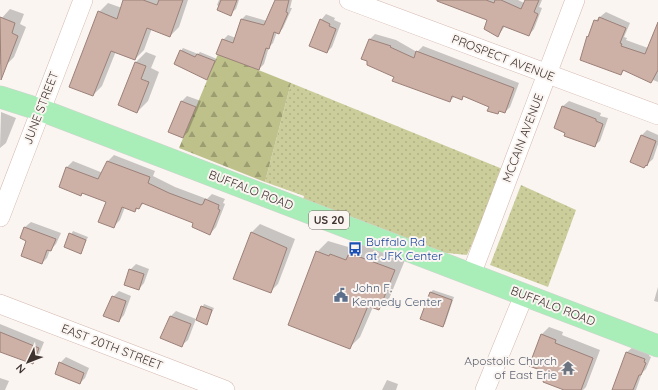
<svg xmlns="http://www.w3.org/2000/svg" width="658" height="390" font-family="Quicksand,sans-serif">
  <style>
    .grass { fill: url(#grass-dots) }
    .forest { fill: url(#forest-firs) }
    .shadow { fill: #0003 }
    .building { fill: #cdb1a7; stroke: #9c8178 }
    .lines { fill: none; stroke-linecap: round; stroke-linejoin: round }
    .minor-casing { stroke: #d4b8ad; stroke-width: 20 }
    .major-casing { stroke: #d5d2d1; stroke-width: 23 }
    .minor { stroke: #fff; stroke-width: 19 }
    .major { stroke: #a9edb8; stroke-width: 22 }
    .labels { text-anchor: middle; stroke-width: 4; stroke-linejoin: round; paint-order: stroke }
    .shield { fill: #fbf5f2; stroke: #776d69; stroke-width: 1 }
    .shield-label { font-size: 11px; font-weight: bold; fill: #3e332e }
    .street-label { font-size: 12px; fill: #3e332e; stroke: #fbf5f2 }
    .transit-label { font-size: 12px; fill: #164399; stroke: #fbf5f2; text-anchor: start }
    .service-label { font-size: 12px; fill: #4e5e75; stroke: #fbf5f2; text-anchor: start }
    .worship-label { font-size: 12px; fill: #5b616d; stroke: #fbf5f2; text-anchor: end }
  </style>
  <defs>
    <pattern id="grass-dots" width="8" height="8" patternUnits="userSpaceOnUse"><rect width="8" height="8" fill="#cbce9b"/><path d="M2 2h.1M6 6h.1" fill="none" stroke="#afb186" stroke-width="1.8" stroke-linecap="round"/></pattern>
    <pattern id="forest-firs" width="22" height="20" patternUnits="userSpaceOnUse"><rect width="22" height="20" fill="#bec18a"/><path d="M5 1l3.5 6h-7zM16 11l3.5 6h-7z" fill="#9c9d71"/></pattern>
  </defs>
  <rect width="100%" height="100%" fill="#fbf5f2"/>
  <!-- grass -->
  <g class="grass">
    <path d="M291 83 505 170 467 255 437 252 303 200 304 196 265 182Z"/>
    <path d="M521 185 576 210 548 287 490 265Z"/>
  </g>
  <!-- forest -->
  <path class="forest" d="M218 54 291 83 265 182 179 148Z"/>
  <!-- shadow -->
  <g class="shadow">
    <path d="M125 0H188L179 27 170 36 152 28 144 50 135 59 116 51 102 86 93 95 99 12 108 3 122 8Z"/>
    <path d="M219 0H239L236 9 230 14 217 5Z"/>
    <path d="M276 0H292L290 8H292L283 28 279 33 277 32 273 43 269 47 264 64 259 69 223 40 228 35 236 38 241 20 246 15 267 21Z"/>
    <path d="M439 0H518L524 3 526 0H542L539 7 542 8 534 29 529 35 505 26 498 36 489 19Z"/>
    <path d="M10 9 24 14 20 24 26 27 14 57 5 66 0 64V20Z"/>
    <path d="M606 12 630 23 624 37 627 38 626 40 648 48 658 38V82L653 80 651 81 625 70 620 74 595 21Z"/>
    <path d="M326 14 335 18 334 20 341 23 332 47 327 52 321 20Z"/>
    <path d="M375 34 396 40 417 52 423 46 519 83 510 107 505 112 500 110 497 113 490 106 464 96 462 99 455 96 450 101 396 76 370 39Z"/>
    <path d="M183 48 198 54 200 52 217 59 207 79 181 51Z"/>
    <path d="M146 52 156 56 151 68 159 72 148 101 137 112 136 62Z"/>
    <path d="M187 96 201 101 188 132 183 137 170 131 182 101Z"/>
    <path d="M569 101 601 113 600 116 608 118 600 141 594 146 555 128 563 106Z"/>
    <path d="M1 112 16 118 6 143 0 148Z"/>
    <path d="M647 130 658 135V144L653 159 644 167 641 136Z"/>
    <path d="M114 155 155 171 153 176 175 187 207 199 212 194 225 199 223 203 225 204 216 227 210 234 195 222 144 203 135 211 125 207 120 220 114 226 107 201 60 186 67 167 73 161 103 173 108 161Z"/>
    <path d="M31 222 61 233 56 244 50 250 47 258 42 263 28 241 21 238 25 227Z"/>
    <path d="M260 224 295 239 278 284 270 292 234 279 252 232Z"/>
    <path d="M73 231 88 237 80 253 65 246Z"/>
    <path d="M328 241 355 249 360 244 405 260 389 299 379 309 373 307 360 337 349 348 317 252Z"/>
    <path d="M136 264 149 269 144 283 139 289 130 270Z"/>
    <path d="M658 287V302L654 301Z"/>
    <path d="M433 290 454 297 445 324 443 326 430 293Z"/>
    <path d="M119 291 131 296 124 315 119 321 111 299Z"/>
    <path d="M204 304 214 308 207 323 197 319Z"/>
    <path d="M176 311 196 319 188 340 182 345 162 337 171 316Z"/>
    <path d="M0 324 44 342 38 357 33 363 0 351Z"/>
    <path d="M549 327 563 332 562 335 600 350 586 387 583 390H567L542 334Z"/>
    <path d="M633 347 650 354 649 356 651 357 646 369 642 373 636 390H613L627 352Z"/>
    <path d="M66 357 89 368 85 378 80 383 60 363Z"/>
    <path d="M0 378 9 381 5 390H0Z"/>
    <path d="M387 380 398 384 396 390H382Z"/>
  </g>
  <!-- building -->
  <g class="building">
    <path d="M123 0H143L157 5 159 0H183L170 37 147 28 135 60 111 51 93 96 69 87 98 11 117 19Z"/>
    <path d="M221 0H237L231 16 217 10Z"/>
    <path d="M275 0H289L286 12 288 13 279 34 274 32 269 49 266 48 259 70 216 54 222 39 233 43 241 19 264 25Z"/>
    <path d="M437 0H486L494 3 495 0H501L521 9 525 0H539L534 12 538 14 529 36 503 26 498 37 484 29 487 20 437 1Z"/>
    <path d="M0 17 15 23 12 33 18 36 1 80Z"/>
    <path d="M599 17 626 28 620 43 622 44 621 46 645 54 658 22V70L651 83 623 70 621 75 580 60 587 36 588 37 594 20 598 21Z"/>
    <path d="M320 19 330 24 329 26 336 29 327 53 309 46Z"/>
    <path d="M369 39 391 46 390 47 414 58 416 51 514 88 505 113 499 111 498 114 487 111 489 107 463 96 462 100 452 96 450 102 392 81 394 77 367 65V61L361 59Z"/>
    <path d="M180 50 195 57 197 54 215 61 207 80 174 64Z"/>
    <path d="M135 62 146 66 141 79 149 82 137 113 118 105Z"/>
    <path d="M181 101 196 107 183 138 168 132Z"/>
    <path d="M562 106 596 119V121L603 124 595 147 564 136 565 133 554 128Z"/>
    <path d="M641 135 656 141 647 166 646 165 644 168 630 162Z"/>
    <path d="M107 161 150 177 148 183 169 193 201 205 203 204 205 199 219 205 218 209 220 210 210 235 192 227 193 223 142 203 139 209 136 208 135 212 122 207 114 228 98 222 106 202 82 193 81 196 59 187 66 167 98 179Z"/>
    <path d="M24 227 56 239 51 251 47 250 42 264 21 256 26 241 20 238Z"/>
    <path d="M251 232 287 248 271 293 233 279Z"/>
    <path d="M69 233 86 240 81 254 64 247Z"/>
    <path d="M316 251 329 256 330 254 346 260 349 253 395 270 379 310 368 306 350 349 288 325Z"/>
    <path d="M129 269 144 274 139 290 124 285Z"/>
    <path d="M430 292 452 300 443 327 420 319Z"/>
    <path d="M112 296 126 301 119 322 103 316Z"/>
    <path d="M201 306 212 310 207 325 196 320Z"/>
    <path d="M170 316 191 324 182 347 160 338Z"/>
    <path d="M0 332 39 348 33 364 0 352Z"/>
    <path d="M541 334 556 340 555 343 593 358 581 390H564L543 382 546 372 529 366Z"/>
    <path d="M626 352 645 359 644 362 646 363 641 375H639L633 390H612Z"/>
    <path d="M59 362 84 373 80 384 55 374Z"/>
  </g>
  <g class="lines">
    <defs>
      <g id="minor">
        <path d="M349 0 658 115"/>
        <path d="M0 217 83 0"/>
        <path d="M471 275 575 0"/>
        <path d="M0 304 225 390"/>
        <path d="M485 390 524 295"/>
      </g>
      <path id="major" d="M0 97 41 110 658 346"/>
    </defs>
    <!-- minor casing -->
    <use href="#minor" class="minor-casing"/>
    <!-- major casing -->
    <use href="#major" class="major-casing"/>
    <!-- minor -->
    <use href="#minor" class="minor"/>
    <!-- major -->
    <use href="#major" class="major"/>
  </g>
  <!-- icons -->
  <defs>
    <symbol id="bus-bare" viewBox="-9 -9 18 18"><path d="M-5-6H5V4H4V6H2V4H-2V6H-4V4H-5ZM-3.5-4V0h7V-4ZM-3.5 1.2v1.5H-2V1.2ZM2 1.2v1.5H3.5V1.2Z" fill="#1a4fb4" stroke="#fbf5f2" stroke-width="2.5" paint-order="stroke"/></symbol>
    <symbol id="civic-bare" viewBox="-9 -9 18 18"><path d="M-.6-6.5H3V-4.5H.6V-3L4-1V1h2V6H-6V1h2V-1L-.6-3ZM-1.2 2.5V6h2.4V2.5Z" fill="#5c6f8a" stroke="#fbf5f2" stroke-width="2.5" paint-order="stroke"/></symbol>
    <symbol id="temple-bare" viewBox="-9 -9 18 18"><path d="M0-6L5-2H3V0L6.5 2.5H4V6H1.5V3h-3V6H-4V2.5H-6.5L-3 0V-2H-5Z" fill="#6b7280" stroke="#fbf5f2" stroke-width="2.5" paint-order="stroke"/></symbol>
  </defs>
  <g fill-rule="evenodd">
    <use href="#bus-bare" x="345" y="239" width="20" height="20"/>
    <use href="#civic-bare" x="331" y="285" width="20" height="20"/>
    <use href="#temple-bare" x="558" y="358" width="20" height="20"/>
  </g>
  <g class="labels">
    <!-- shield labels -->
    <rect class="shield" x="309" y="211" width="40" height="18" rx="3"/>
    <g class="shield-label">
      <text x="329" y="224">US 20</text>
    </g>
    <!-- street labels -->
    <g class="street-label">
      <text transform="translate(503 58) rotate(21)" y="4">PROSPECT AVENUE</text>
      <text transform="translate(41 108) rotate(-69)" y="4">JUNE STREET</text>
      <text transform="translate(523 138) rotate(-69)" y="4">MCCAIN AVENUE</text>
      <text transform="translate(251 190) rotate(21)" y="4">BUFFALO ROAD</text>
      <text transform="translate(553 306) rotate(21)" y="4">BUFFALO ROAD</text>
      <text transform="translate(112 347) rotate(21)" y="4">EAST 20TH STREET</text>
    </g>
    <!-- transit labels -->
    <g class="transit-label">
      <text x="366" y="246">Buffalo Rd<tspan x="366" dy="14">at JFK Center</tspan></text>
    </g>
    <!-- service labels -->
    <g class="service-label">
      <text x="352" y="292">John F.<tspan x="352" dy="14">Kennedy Center</tspan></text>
    </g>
    <!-- worship labels -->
    <g class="worship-label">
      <text x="557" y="365">Apostolic Church<tspan x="557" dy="14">of East Erie</tspan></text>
    </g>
  </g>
  <!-- north arrow -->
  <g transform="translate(28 362) rotate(227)" stroke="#fbf5f2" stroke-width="3" paint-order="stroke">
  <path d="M0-3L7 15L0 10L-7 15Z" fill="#3e332e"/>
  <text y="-6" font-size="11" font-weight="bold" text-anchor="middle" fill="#3e332e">N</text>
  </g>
</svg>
